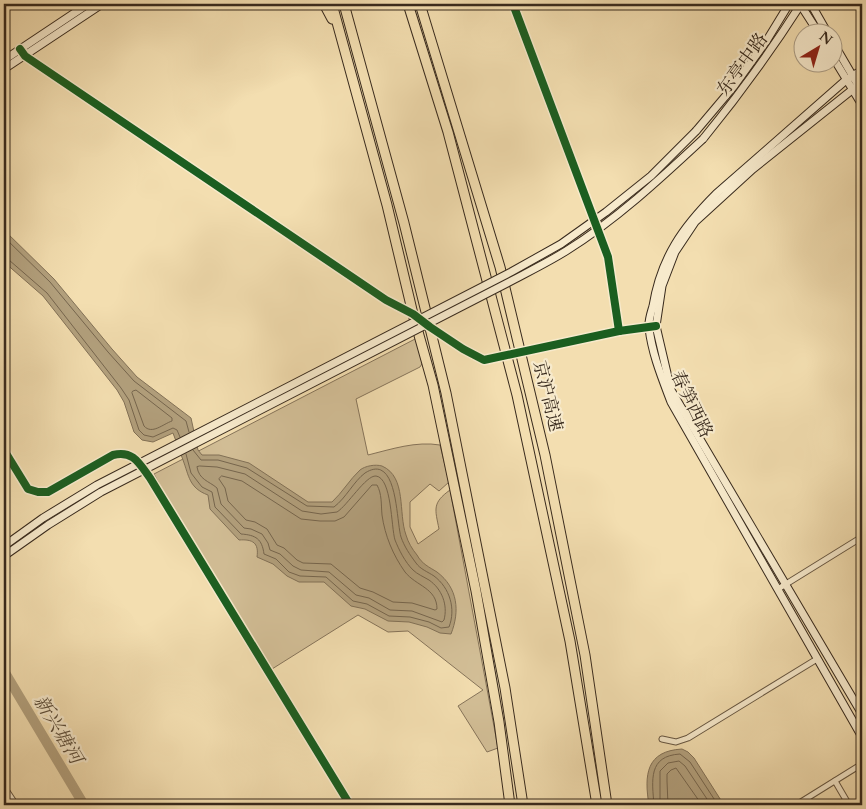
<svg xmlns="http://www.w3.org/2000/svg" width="866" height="809" font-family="Cardo,'Noto Serif SC',serif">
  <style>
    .green { fill: #d3bf97; stroke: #86745a }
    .water { fill: #b3a17e; stroke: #827157 }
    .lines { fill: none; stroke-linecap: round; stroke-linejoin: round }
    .shore { stroke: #76664e; stroke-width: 1 }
    .river { stroke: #b3a17e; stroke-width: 10 }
    .street-tunnel { stroke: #ceba93; stroke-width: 5; stroke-dasharray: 5 2.5; stroke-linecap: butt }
    .street-casing { stroke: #675742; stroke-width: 7 }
    .secondary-casing { stroke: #382a1d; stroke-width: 9 }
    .highway-casing { stroke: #382a1d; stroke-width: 11 }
    .street { stroke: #f7eacc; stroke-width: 5 }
    .secondary { stroke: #f7eacc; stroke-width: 7 }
    .highway { stroke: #f3deb0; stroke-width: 9 }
    .secondary-bridge-casing { stroke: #382a1d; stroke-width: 9; stroke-linecap: butt }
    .secondary-bridge { stroke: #f7eacc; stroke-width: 7 }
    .cycleway-casing { stroke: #f7eacc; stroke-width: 11 }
    .cycleway { stroke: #1b5e20; stroke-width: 8 }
    .labels { text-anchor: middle; stroke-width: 4.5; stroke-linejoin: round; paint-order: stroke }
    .street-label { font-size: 18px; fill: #382a1d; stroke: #f7eacc }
    .water-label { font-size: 19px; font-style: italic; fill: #5d4e3a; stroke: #f7eacc }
  </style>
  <rect width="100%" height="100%" fill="#f3deb0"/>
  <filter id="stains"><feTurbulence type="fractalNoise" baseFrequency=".004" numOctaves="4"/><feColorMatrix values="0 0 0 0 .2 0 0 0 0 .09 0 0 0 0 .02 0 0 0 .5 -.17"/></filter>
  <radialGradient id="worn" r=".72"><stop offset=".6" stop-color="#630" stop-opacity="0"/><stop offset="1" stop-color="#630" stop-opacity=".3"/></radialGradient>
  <!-- green -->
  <path class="green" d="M417 338 423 362 420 367 356 399 368 455C392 449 416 441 440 445L449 482 439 491 430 484 410 502V527L418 544 439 529C435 509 432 503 450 490L498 748 487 752 458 706 483 690 408 631 388 632 358 615 272 669 171 507 154 474Z"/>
  <!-- water -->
  <g class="water">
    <path d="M4 230 54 279 112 349 137 377 191 418 198 450 202 455H219L249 463 308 502H332C342 493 350 479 360 470 365 466 375 464 382 466 407 477 398 513 406 535 408 542 412 549 417 555 422 564 429 567 437 572 458 588 460 611 451 634L440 633 427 627 409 622 388 621 365 609 351 606 324 582H299L287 576 273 564 257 557C259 543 253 539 239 540L210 509 208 495C189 488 189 476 183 460 180 451 176 442 173 433L153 442 142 440 134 432 124 402 117 390 43 296 4 262Z"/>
    <path d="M682 749 688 752 694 758 724 805H649C644 775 646 751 682 749Z"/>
  </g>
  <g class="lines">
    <!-- shore -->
    <g class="shore">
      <path d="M4 237 50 282 108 352 134 381 186 421 189 432"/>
      <path d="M4 259 9 260 47 293 121 388 129 400 139 430 144 435 153 437 173 428 177 430 180 437"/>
      <path d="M133 391 136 390 172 418V421C163 424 152 435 144 426L132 393Z"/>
      <path d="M186 454 191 473 202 487 212 492 215 507 241 534C256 535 262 539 264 554L276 559 289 572 300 576 326 577 353 601 367 604 389 616 410 617 429 622 441 628 449 627C456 609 450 588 434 576 428 572 420 569 416 563 410 555 404 546 401 537 396 521 398 452 365 473 354 481 346 498 334 507L307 506 247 468 218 460H201L193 450"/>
      <path d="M200 466 217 467 245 474 302 511 321 514 337 512C347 506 366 475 376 476 392 478 391 527 395 540 399 550 405 562 413 570 417 574 424 577 429 580 442 589 448 605 444 620L442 622 412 611 390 610 369 598 356 595 329 572 301 570 293 566 280 554 270 550 268 543 262 534 251 529 244 528 221 504 217 488C209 481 199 480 197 467Z"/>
      <path d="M222 476 242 481 301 519 320 521H335L344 517 372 485H377C382 494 381 504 382 515 385 536 393 555 405 572 416 586 437 588 437 609L435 610 412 603 393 602 373 592 360 588 331 564 303 563 297 560 284 548 277 545 267 529 255 522 246 520 228 501 225 488 219 479Z"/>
      <path d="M654 805C652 780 648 756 680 754L690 762 718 805"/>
      <path d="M660 805V771L668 763 679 761 685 766 711 805"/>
      <path d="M668 805 667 781V774L671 770 676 768 702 805"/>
    </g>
    <!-- river -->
    <path class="river" d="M4 671 84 805"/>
    <!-- street-tunnel -->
    <path class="street-tunnel" d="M497 357 531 350"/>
    <defs>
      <g id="street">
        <path d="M513 4 608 257 619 331"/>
        <path d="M23 54 386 300 413 314 430 327 463 349 484 360 497 357"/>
        <path d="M531 350 619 331 651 326"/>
        <path d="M4 450 28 489 38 492H48L113 455C133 450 139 463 150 478L350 805"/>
        <path d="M778 589 862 537"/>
        <path d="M662 739 676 742 688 738 817 659"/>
        <path d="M835 781 849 805"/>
        <path d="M4 787 16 805"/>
        <path d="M796 805 862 764"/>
      </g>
      <g id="secondary">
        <path d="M800 4 818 32"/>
        <path d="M811 4 827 32"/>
        <path d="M834 44 862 92"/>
        <path d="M834 59 862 105"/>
        <path d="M4 60 88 4"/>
        <path d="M4 69 102 4"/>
        <path d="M862 70 846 80 716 194C682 228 661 258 653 306 651 313 648 321 649 328 652 354 662 378 671 402L862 737"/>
        <path d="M862 82 753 169 695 222 675 252 662 286 656 326 671 390 862 714"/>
        <path d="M696 131 734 86 767 40 789 4"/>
        <path d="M703 139C739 95 771 51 801 4"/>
      </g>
      <g id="highway">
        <path d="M324 4 332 19"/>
        <path d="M332 4 387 205 413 314 433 385 476 591 499 722 510 805"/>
        <path d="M344 4 404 223 446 393 505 688 523 805"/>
        <path d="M408 4 448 132 517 395 570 641 597 805"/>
        <path d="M420 4 500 267 545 455 585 655 607 805"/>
      </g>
    </defs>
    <!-- street casing -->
    <use href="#street" class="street-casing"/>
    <!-- secondary casing -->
    <use href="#secondary" class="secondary-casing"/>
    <!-- highway casing -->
    <use href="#highway" class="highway-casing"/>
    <!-- street -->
    <use href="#street" class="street"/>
    <!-- secondary -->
    <use href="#secondary" class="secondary"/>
    <!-- highway -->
    <use href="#highway" class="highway"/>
    <defs>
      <g id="secondary-bridge">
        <path d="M4 546 43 518 97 485 511 272 561 244 606 212 651 176 696 131"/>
        <path d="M4 556 48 525 101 492 515 279C532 270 550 261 566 251 616 220 660 179 703 139"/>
      </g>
    </defs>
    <!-- secondary-bridge casing -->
    <use href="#secondary-bridge" class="secondary-bridge-casing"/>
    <!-- secondary-bridge -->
    <use href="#secondary-bridge" class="secondary-bridge"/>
    <defs>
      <g id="cycleway">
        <path d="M513 4 608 257 619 331"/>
        <path d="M20 49 25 56 386 300 413 314 430 327 463 349 484 360 619 331 656 326"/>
        <path d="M4 450 28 489 38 492H48L113 455C133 450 139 463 150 478L350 805"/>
      </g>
    </defs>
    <!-- cycleway casing -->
    <use href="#cycleway" class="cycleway-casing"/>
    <!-- cycleway -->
    <use href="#cycleway" class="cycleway"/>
  </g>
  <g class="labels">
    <!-- street labels -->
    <g class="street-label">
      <text transform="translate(742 64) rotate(-54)" y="6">东亭中路</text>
      <text transform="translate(548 396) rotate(76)" y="6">京沪高速</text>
      <text transform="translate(692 404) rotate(64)" y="6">春笋西路</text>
    </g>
    <!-- water labels -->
    <g class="water-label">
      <text transform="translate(59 729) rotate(59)" y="7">新兴塘河</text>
    </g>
  </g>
  <!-- margin -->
  <rect width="866" height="809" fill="none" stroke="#f3deb0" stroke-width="20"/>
  <rect x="5" y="5" width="856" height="799" fill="none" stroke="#382a1d" stroke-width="2.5"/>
  <rect x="10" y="10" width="846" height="789" fill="none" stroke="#382a1d"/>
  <!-- north arrow -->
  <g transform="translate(818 48) rotate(38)"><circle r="24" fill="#f7eacc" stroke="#ab9d86"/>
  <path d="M0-4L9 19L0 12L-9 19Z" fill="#8f2418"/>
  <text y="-8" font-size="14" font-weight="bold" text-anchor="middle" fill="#382a1d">N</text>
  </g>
  <rect width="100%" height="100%" filter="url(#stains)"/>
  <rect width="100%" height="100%" fill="url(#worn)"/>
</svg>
